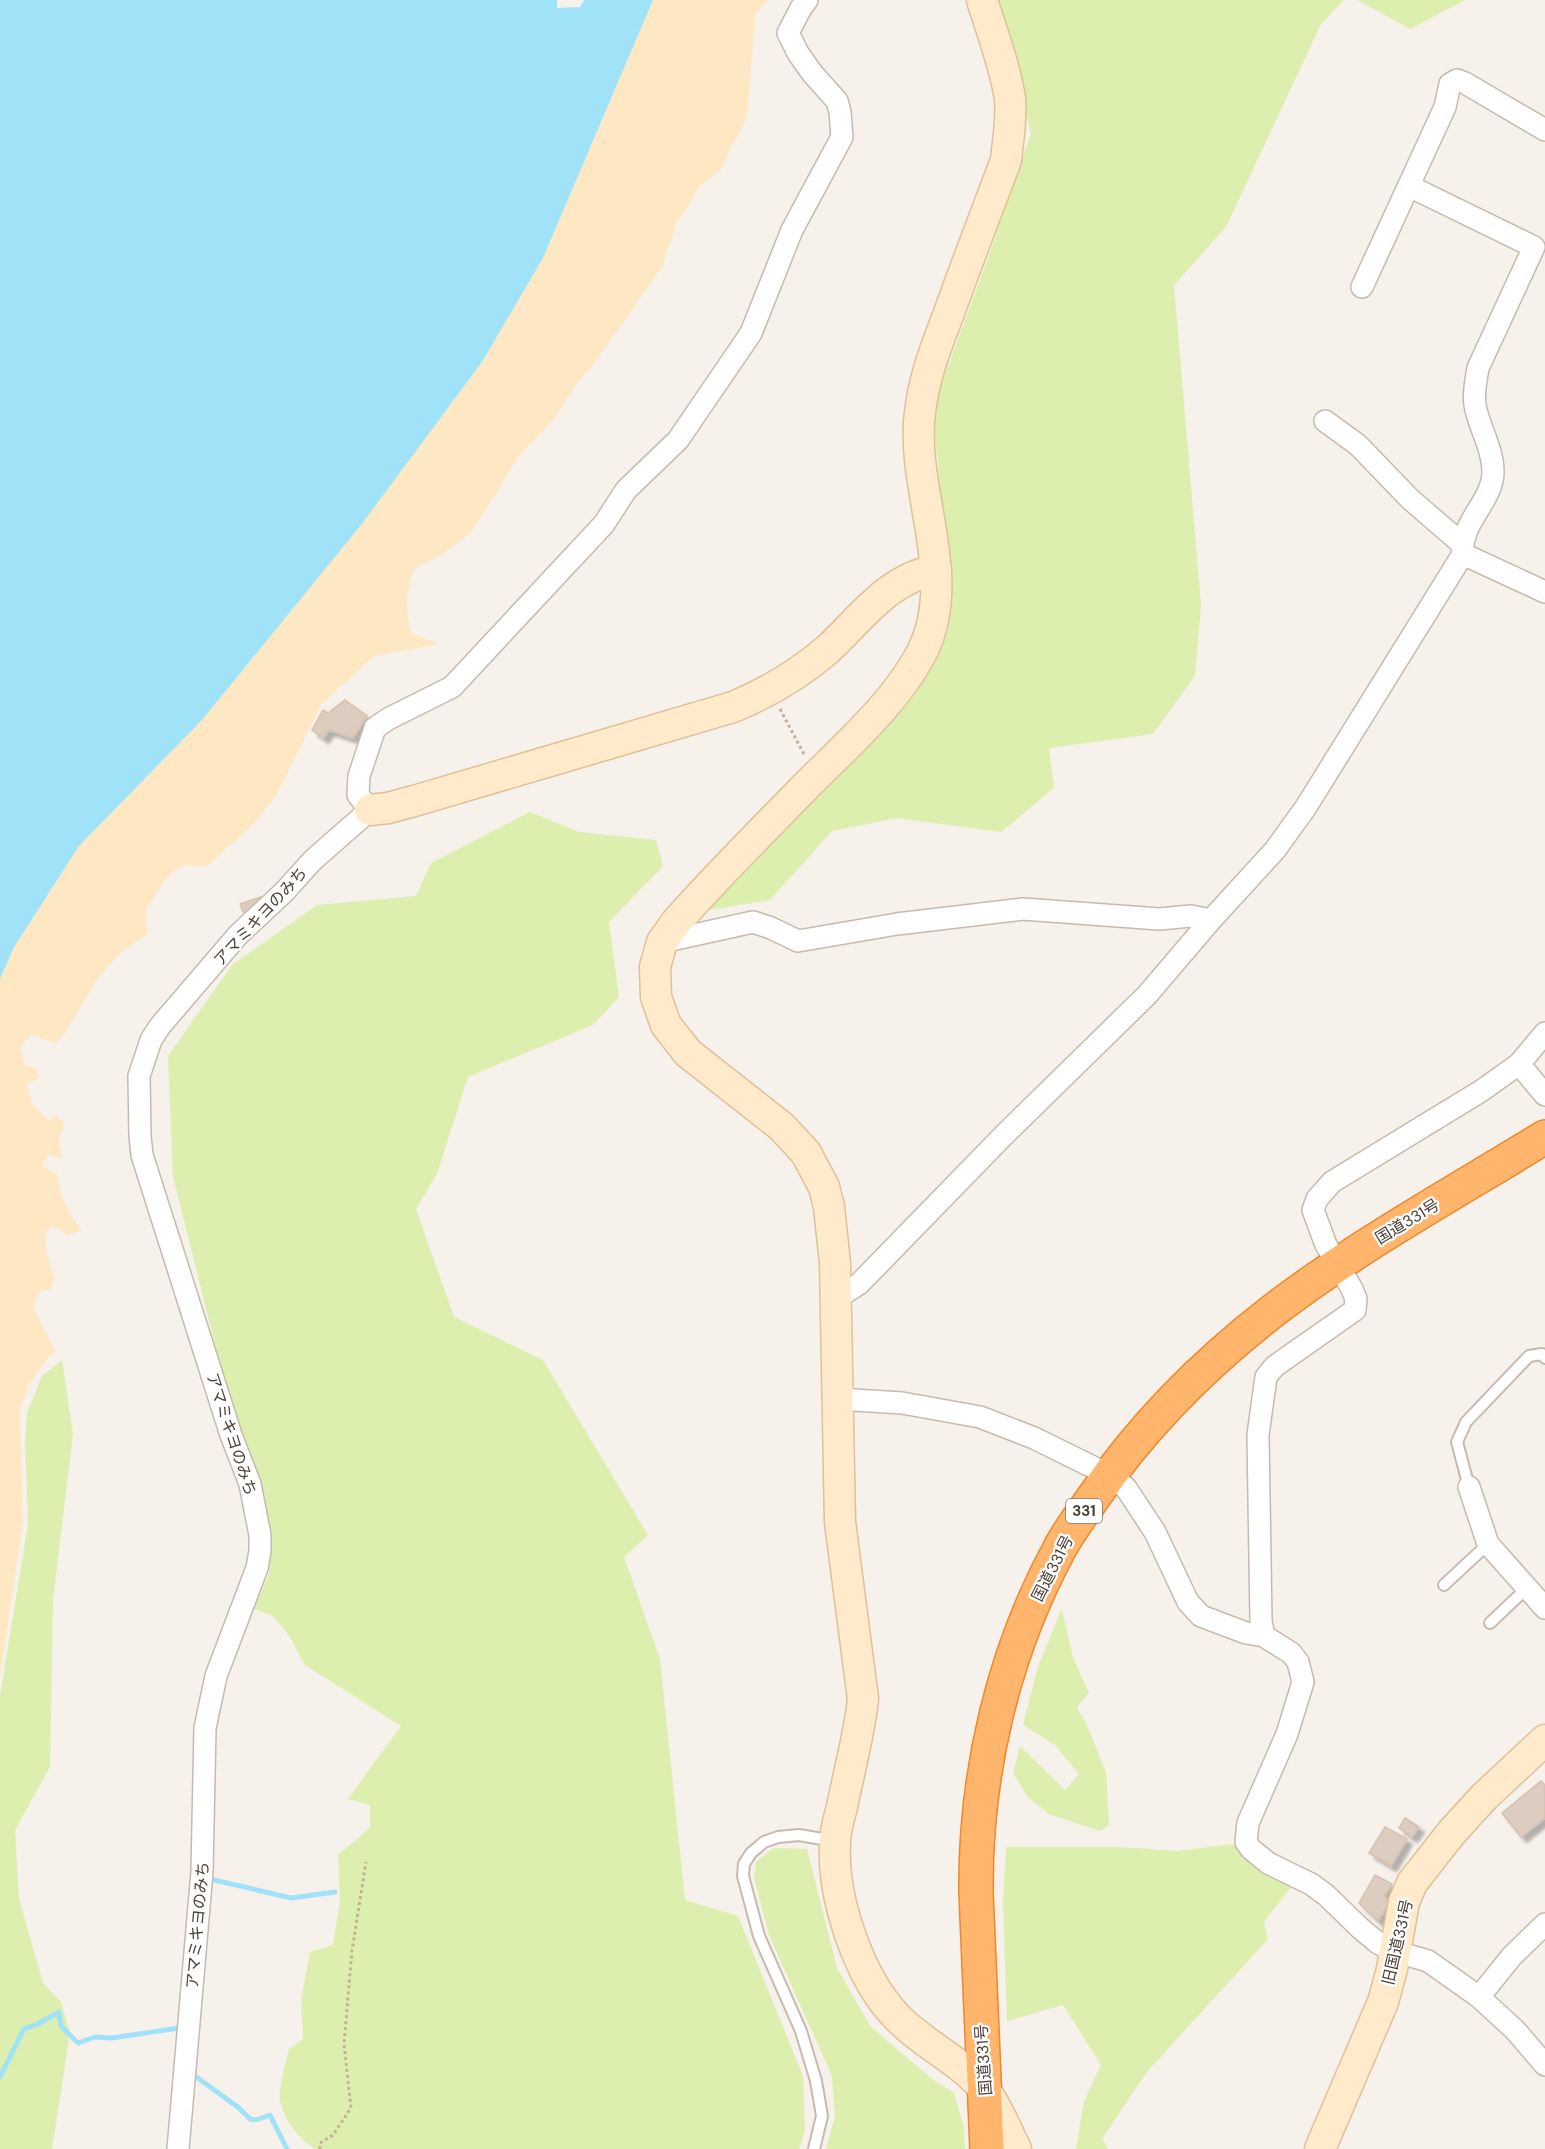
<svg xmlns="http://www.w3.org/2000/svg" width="1545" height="2149" font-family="'DM Sans','Noto Sans JP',sans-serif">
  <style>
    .green { fill: #dcefae }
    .sand { fill: #fee8c3 }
    .water { fill: #a0e3f9 }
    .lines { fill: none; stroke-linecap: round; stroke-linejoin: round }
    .stream { stroke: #a0e3f9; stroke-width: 5 }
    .building { fill: #ddcdc1; stroke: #d5c1b0; stroke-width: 1.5; filter: url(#shadow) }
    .lane-casing { stroke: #c6baae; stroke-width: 14 }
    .street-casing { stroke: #c6baae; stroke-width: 24 }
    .secondary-casing { stroke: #dfc097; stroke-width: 33 }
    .highway-casing { stroke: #f0872a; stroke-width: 36 }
    .path { stroke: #c7b09a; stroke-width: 3; stroke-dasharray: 3 3; stroke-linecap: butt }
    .lane { stroke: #fff; stroke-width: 10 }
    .street { stroke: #fff; stroke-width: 21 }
    .secondary { stroke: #ffeacb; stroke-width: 30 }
    .highway { stroke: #ffb66c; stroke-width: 33 }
    .labels { text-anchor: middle; stroke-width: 4.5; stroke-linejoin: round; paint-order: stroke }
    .shield { fill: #fff; stroke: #827972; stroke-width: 1.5 }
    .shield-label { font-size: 15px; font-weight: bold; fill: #4c4036 }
    .street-label { font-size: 16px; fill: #4c4036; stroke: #fff }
  </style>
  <defs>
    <filter id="shadow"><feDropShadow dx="5.5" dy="5.5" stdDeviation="1.5" flood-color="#0004"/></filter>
  </defs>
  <rect width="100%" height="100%" fill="#f6f1ea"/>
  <!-- green -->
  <g class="green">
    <path d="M999 0H1344L1321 24 1226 227 1174 285 1201 605 1195 676 1153 734 1049 748 1054 788 1001 832 897 818 832 831 770 900 697 912 791 816 948 603 938 462 931 412 988 258 1031 133Z"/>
    <path d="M1357 0H1465L1410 29Z"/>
    <path d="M530 812 579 832 656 840 663 866 609 922 619 997 593 1025 468 1077 437 1174 416 1209 454 1317 543 1360 648 1535 624 1557 660 1659 685 1900 738 1916 803 2076 805 2131 799 2149H315C299 2138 284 2121 280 2100 278 2090 286 2061 289 2049L303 2039 301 2000 310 1952 333 1945 340 1902 338 1855 370 1828V1805L348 1799 401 1726 305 1665 288 1634 273 1616 254 1609 269 1574 268 1537 238 1436 173 1177 168 1056 232 965 317 905 416 896 431 863Z"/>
    <path d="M62 1360 73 1434 53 1600 50 1767 15 1830 19 1899 43 1983 61 2002 70 2033 52 2149H0V1696L28 1524 25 1442 27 1413 42 1376Z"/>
    <path d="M1062 1609 1073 1658 1089 1693 1077 1707 1087 1725 1106 1773 1109 1825 1100 1831 1049 1814 1028 1797 1013 1773 1020 1746 1065 1790 1079 1774 1055 1745 1023 1725 1038 1666Z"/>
    <path d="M1233 1844 1291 1887 1264 1922 1268 1939 1146 2073 1102 2139 1108 2149H1076L1084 2101 1101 2065 1063 2005 1007 2021 1003 1902 1006 1847H1119L1177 1851Z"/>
    <path d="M774 1848 807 1849 837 1968 870 2026 932 2079 954 2093 964 2127 965 2149H826L835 2116 832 2076 769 1935 754 1878 756 1862Z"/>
  </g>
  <!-- sand -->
  <path class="sand" d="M653 0H768L755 15 747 119 728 153 722 169 699 187 677 223 662 267 601 354 572 390 556 417 520 455 470 534 443 554 414 569C407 592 404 610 412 634L439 644 375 656 322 703 276 796 255 823 207 866 181 865 164 882 146 909 148 934 119 954 96 981 62 1038 56 1043 31 1035 20 1048 25 1065 37 1069 40 1078 27 1083 31 1101 47 1120 57 1115 64 1124 59 1140 62 1158 48 1155 42 1166 59 1176C58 1197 70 1214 82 1230L68 1235 54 1227 45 1231 47 1255 55 1278 51 1289 39 1292 34 1309 56 1352 48 1358 29 1384 20 1411 23 1521 0 1678V979L14 947 79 846 202 720 361 525 482 362 543 258Z"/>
  <!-- water -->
  <path class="water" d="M0 0H557V8L580 7 584 0H653L543 258 482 362 361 525 202 720 79 846 14 947 0 979Z"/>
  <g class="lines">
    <!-- stream -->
    <g class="stream">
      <path d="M210 1879 291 1898 335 1892"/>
      <path d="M195 2076 239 2108 250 2119 256 2120 270 2115 287 2149"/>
      <path d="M0 2077 24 2029 38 2024 59 2012 61 2026 78 2043 95 2037 112 2038 179 2028"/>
    </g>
  </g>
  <!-- building -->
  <g class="building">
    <path d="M345 700 367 716 353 738 329 730 323 738 312 730 323 710 328 713Z"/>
    <path d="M261 897 263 901 253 911 243 912 240 904Z"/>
    <path d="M1541 1781 1545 1785V1818L1521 1837 1502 1813Z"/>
    <path d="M1405 1818 1419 1827 1412 1837 1399 1828Z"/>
    <path d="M1385 1827 1407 1839 1391 1866 1369 1853Z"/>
    <path d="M1375 1875 1392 1884 1384 1896 1390 1902 1378 1921 1359 1903Z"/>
  </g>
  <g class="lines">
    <defs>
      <g id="lane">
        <path d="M1469 1487 1457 1442 1466 1422 1529 1356 1542 1354 1545 1358"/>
        <path d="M1444 1585 1488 1544"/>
        <path d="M1490 1623 1527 1588"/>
        <path d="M814 2149 822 2116 816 2081 801 2031 759 1936 743 1876 744 1864 751 1853 764 1842 778 1837 799 1835 834 1841"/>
      </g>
      <g id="street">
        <path d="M1362 287 1445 107 1450 84 1457 80 1465 83 1545 130"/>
        <path d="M1325 421 1358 445 1410 499 1461 543"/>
        <path d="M1463 554 1545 592"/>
        <path d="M662 942 753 922 771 928 798 941 897 924 1023 909 1159 919 1191 916 1211 920"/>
        <path d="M1519 1064 1545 1095"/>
        <path d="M837 1298 859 1284 1004 1135 1147 995 1211 920 1275 850 1306 807 1463 554C1459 524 1493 501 1493 472 1493 448 1479 428 1475 405 1473 393 1476 380 1478 368L1534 247 1409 186"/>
        <path d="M838 1399 902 1403 980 1417 1034 1438 1109 1475 1126 1488 1155 1532 1188 1602 1201 1616 1246 1633 1264 1636 1291 1653 1298 1662 1303 1682 1287 1734 1248 1823 1246 1842 1251 1849 1268 1863 1311 1884 1326 1895 1360 1928 1378 1943 1394 1951 1428 1961 1479 1997 1515 2030 1545 2065"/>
        <path d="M1469 1487 1488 1544 1545 1608"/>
        <path d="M1264 1636 1261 1621 1258 1435 1266 1377 1274 1367 1285 1359 1355 1310 1356 1299 1352 1289 1326 1245 1313 1210 1317 1199 1332 1182 1481 1091 1519 1064 1545 1033"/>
        <path d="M1479 1997 1512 1956 1545 1924"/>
        <path d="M178 2149 202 1872 205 1728 216 1676 257 1568 260 1551V1535L250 1484 231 1435 142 1155 140 1136 139 1076 151 1040 160 1026 238 935 284 892 313 860 370 810 358 795 359 776 375 728 388 719 452 687 604 524 626 490 678 440 751 333 792 230 842 137 840 112 837 101 812 73 798 53 788 33 801 8 807 0"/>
      </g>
      <g id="secondary">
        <path d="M982 0C991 29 1006 69 1010 99 1012 119 1008 140 1006 160 987 211 967 262 949 313 935 349 922 382 919 422 914 498 959 581 921 654 895 703 847 745 808 784 764 829 719 874 677 921L662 942 655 967 656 997 666 1025 688 1053 782 1127 806 1153 824 1187 829 1207 835 1263 840 1522 863 1699C859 1736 849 1771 842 1807 839 1818 835 1831 835 1843 832 1897 858 1976 896 2016 922 2044 959 2059 984 2089 996 2103 1007 2132 1016 2149"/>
        <path d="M370 810 388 808 414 801 733 707C767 693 799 674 827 650 861 619 888 578 936 570"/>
        <path d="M1320 2149 1383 2002 1392 1969 1404 1902 1412 1883 1452 1832 1484 1797 1545 1740"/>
      </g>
      <path id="highway" d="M987 2149 976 1892C975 1773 1003 1653 1060 1548 1069 1531 1082 1514 1093 1498 1143 1425 1204 1364 1274 1310 1359 1245 1454 1193 1545 1137"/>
    </defs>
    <!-- lane casing -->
    <use href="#lane" class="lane-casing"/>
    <!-- street casing -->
    <use href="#street" class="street-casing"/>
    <!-- secondary casing -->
    <use href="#secondary" class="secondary-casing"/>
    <!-- highway casing -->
    <use href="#highway" class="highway-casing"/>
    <!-- path -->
    <g class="path">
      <path d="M780 709 805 756"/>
      <path d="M320 2149V2143L333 2135 351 2108 344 2044 352 1951 366 1862"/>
    </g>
    <!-- lane -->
    <use href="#lane" class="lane"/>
    <!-- street -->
    <use href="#street" class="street"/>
    <!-- secondary -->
    <use href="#secondary" class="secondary"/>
    <!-- highway -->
    <use href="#highway" class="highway"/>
  </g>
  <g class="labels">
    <!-- shield labels -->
    <rect class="shield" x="1066" y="1499" width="36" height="24" rx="4.5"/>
    <g class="shield-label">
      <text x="1084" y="1516">331</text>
    </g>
    <!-- street labels -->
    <g class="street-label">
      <text transform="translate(260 916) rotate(-47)" y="6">アマミキヨのみち</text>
      <text transform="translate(1407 1221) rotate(-31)" y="6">国道331号</text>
      <text transform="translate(232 1434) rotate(72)" y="6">アマミキヨのみち</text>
      <text transform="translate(1052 1568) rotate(-63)" y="6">国道331号</text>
      <text transform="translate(197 1925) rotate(-85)" y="6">アマミキヨのみち</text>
      <text transform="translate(1397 1942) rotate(-77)" y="6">旧国道331号</text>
      <text transform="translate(983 2060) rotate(-94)" y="6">国道331号</text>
    </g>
  </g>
</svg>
